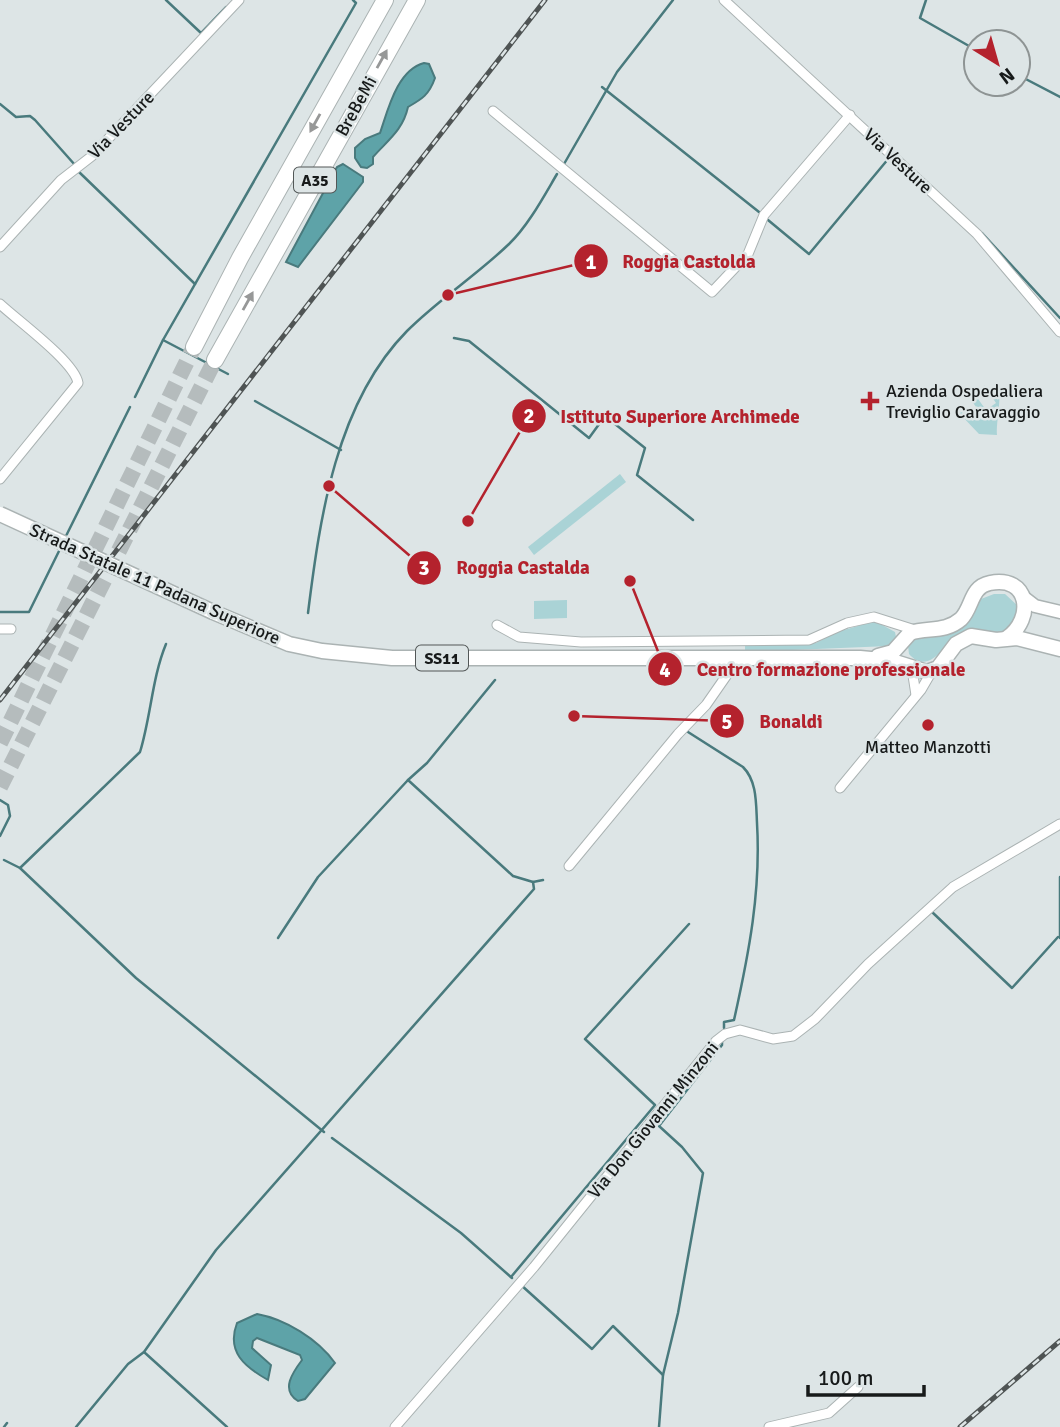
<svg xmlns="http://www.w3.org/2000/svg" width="1060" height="1427" font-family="Signika,sans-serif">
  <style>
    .green { fill: #aad3d6 }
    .water { fill: #5ea3a8; stroke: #497a7d; stroke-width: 2 }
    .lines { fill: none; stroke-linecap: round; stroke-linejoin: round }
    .stream { stroke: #497a7d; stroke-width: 2.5 }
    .highway-tunnel { stroke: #b5bcbd; stroke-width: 16; stroke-dasharray: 16 8; stroke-linecap: butt }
    .street-casing { stroke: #abb3b3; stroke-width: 11 }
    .secondary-casing { stroke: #abb3b3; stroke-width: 15 }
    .primary-casing { stroke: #abb3b3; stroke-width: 17 }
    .highway-casing { stroke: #abb3b3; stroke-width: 18 }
    .street { stroke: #fff; stroke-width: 9 }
    .secondary { stroke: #fff; stroke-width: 12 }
    .primary { stroke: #fff; stroke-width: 14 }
    .highway { stroke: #fff; stroke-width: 16 }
    .rail-casing { stroke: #4f5454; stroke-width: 5 }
    .rail { stroke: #dde5e6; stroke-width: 2.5; stroke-dasharray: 8; stroke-linecap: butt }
    .primary-bridge-casing { stroke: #abb3b3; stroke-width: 17; stroke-linecap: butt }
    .primary-bridge { stroke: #fff; stroke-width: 14 }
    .oneway { fill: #979898 }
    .poi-dot { fill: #b4222d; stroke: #dde5e6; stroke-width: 2.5 }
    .labels { text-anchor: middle; stroke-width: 5; stroke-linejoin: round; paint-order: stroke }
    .shield { fill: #dde5e6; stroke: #525757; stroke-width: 2 }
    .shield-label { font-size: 16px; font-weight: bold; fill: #171a1a }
    .street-label { font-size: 18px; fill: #171a1a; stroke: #dde5e6 }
    .poi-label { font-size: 18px; fill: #171a1a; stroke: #dde5e6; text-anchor: start }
    .leader { fill: none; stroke: #b4222d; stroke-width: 2.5 }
    .callout-dot { fill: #b4222d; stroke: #dde5e6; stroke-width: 2.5 }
    .mark-label { font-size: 21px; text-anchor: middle; font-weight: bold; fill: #fff }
    .callout-label { font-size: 19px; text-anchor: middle; font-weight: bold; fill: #b4222d; stroke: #dde5e6; stroke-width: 5; stroke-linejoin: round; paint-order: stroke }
  </style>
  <rect width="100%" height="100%" fill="#dde5e6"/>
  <!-- green -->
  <g class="green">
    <path d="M984 385 994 393 998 389C1002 398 996 421 997 435L979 434 960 414 962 409 972 421 981 414 969 397 973 392 986 410 996 403Z"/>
    <path d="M620 474 626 482 534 555 528 547Z"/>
    <path d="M994 594H1005L1018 606 1019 618 1001 634C990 633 979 628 968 631 946 637 931 679 909 654L908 646C920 631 933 639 949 633L981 599Z"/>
    <path d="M567 600V618L534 619V601Z"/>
    <path d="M875 621 895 632 896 637 889 646 745 652V645L816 643 837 632Z"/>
  </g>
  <!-- water -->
  <g class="water">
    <path d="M424 63 429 64 435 78C429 95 422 99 408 107 403 130 388 140 373 157V164L367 168 361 167 355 158V148L365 139 380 133C388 110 397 70 424 63Z"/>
    <path d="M343 164 363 177V182L298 267 286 262 337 167Z"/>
    <path d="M257 1314C285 1319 318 1339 335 1363L305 1399 298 1401C280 1390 293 1372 302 1360L300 1355 257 1338 253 1341 252 1348 271 1365 268 1380C245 1367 226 1352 237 1323Z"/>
  </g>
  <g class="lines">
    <!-- stream -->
    <g class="stream">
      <path d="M166 0 201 33 226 7"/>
      <path d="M926 0 920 18 976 50"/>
      <path d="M1018 75 1060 97"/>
      <path d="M602 87 759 212"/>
      <path d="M0 104 16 117 30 116 35 120 75 165"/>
      <path d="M564 164 617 72 673 0"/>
      <path d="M79 172 195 284"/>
      <path d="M768 220 809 254 889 158 891 160"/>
      <path d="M982 233 1060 318"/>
      <path d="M454 338 469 341 589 438 605 416 645 448 637 475 693 520"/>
      <path d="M163 340 228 374"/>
      <path d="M135 397 163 340 356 3 353 0"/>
      <path d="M255 401 341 450"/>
      <path d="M65 538 130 407"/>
      <path d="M0 612H29L61 547"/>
      <path d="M308 613C320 517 336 403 407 331 439 299 477 275 509 244 528 226 544 196 557 174"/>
      <path d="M495 680 427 763 408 780 513 876 533 882 543 880"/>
      <path d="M688 732 743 767C757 781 756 803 757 823 761 891 749 953 734 1020L724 1022V1028"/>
      <path d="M0 800 8 805 10 816 0 836"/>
      <path d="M4 860 20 868 136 978 324 1132"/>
      <path d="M20 868 140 752C151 716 152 678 166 644"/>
      <path d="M1060 877V938"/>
      <path d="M932 912 1012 988 1058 937"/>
      <path d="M278 938 318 877 408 780"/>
      <path d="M332 1138 461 1233 512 1278"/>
      <path d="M511 1277 655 1105 585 1039 689 924"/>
      <path d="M521 1285 592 1349 613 1326 663 1375 659 1427"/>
      <path d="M144 1352 227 1427"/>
      <path d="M663 1375 678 1313 703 1173 682 1147 659 1126 722 1045V1040"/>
      <path d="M4 1427 7 1423"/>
      <path d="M76 1427 128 1364 144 1352 216 1250 534 889 533 882"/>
    </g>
    <!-- highway-tunnel -->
    <g class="highway-tunnel">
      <path d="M0 743 194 347"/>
      <path d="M0 787 215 360"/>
    </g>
    <defs>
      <g id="street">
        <path d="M724 0 977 234 1060 332"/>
        <path d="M493 111 712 292 748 254 764 215 850 115"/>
        <path d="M0 247 61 180 92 156 239 0"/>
        <path d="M0 304C17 320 75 362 78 383L0 479"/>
        <path d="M497 625 519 637 581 642 809 640 847 623 874 617 915 630"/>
        <path d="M0 629H11"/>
        <path d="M912 669 916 695"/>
        <path d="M840 788 921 690 932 671"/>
        <path d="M569 866 678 734 706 705 738 659"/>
        <path d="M395 1427 534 1267 716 1041 725 1034 740 1030 773 1039 793 1036 815 1019 868 964 953 887 1060 824"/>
        <path d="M769 1427 829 1413 858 1387"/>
      </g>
      <path id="secondary" d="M1022 596 1035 606 1060 612"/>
      <g id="primary">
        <path d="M213 612 289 644 322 651 392 658H860L892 661 927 672 938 668 956 644 971 636 996 640 1017 638 1060 649"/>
        <path d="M878 656 893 652 910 633C928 627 945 633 961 619 973 607 970 587 990 583 1029 575 1035 618 1007 638"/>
      </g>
      <g id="highway">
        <path d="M194 347 240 258 385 0"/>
        <path d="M215 360 417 0"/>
      </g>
    </defs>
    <!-- street casing -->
    <use href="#street" class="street-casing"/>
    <!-- secondary casing -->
    <use href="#secondary" class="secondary-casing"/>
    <!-- primary casing -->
    <use href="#primary" class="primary-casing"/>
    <!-- highway casing -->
    <use href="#highway" class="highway-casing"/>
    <!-- street -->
    <use href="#street" class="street"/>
    <!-- secondary -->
    <use href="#secondary" class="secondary"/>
    <!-- primary -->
    <use href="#primary" class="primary"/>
    <!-- highway -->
    <use href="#highway" class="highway"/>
    <defs>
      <g id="rail">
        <path d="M0 700 545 0"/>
        <path d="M960 1427 1060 1341"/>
      </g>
    </defs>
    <!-- rail casing -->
    <use href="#rail" class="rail-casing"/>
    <!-- rail -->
    <use href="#rail" class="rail"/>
    <defs>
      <path id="primary-bridge" d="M0 514 213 612"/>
    </defs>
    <!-- primary-bridge casing -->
    <use href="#primary-bridge" class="primary-bridge-casing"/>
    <!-- primary-bridge -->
    <use href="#primary-bridge" class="primary-bridge"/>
  </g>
  <!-- one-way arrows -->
  <defs><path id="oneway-solid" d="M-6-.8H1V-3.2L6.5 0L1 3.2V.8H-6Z" transform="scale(1.75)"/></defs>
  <g class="oneway">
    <use href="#oneway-solid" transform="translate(382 59) rotate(-61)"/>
    <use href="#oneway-solid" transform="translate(315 123) rotate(119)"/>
    <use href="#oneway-solid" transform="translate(248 301) rotate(-61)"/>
  </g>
  <!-- markers -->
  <g class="poi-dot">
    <path d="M866.5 390.5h7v7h7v7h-7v7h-7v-7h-7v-7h7z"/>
    <circle cx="928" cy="725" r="7"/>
  </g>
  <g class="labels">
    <!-- shield labels -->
    <g class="shield">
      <rect x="294" y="167.5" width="42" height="25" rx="5"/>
      <rect x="416" y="645.5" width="52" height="25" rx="5"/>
    </g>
    <g class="shield-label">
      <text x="315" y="186">A35</text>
      <text x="442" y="664">SS11</text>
    </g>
    <!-- street labels -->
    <g class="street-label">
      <text transform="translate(356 106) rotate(-61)" y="6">BreBeMi</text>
      <text transform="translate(121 125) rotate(-46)" y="6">Via Vesture</text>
      <text transform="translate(898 161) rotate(43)" y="6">Via Vesture</text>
      <text transform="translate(155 584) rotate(24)" y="6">Strada Statale 11 Padana Superiore</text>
      <text transform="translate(653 1120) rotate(-51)" y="6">Via Don Giovanni Minzoni</text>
    </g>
    <!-- poi labels -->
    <g class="poi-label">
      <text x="886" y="397">Azienda Ospedaliera<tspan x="886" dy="21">Treviglio Caravaggio</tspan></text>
      <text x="928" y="753" text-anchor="middle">Matteo Manzotti</text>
    </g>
  </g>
  <!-- callouts -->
  <path class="leader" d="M448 295L591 261M468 521L529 416M329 486L424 568M630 581L665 669M574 716L727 721"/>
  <g class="callout-dot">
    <circle cx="448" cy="295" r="7"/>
    <circle cx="468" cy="521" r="7"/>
    <circle cx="329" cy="486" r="7"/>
    <circle cx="630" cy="581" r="7"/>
    <circle cx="574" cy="716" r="7"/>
    <circle cx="591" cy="261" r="18"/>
    <circle cx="529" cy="416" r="18"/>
    <circle cx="424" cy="568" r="18"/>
    <circle cx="665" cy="669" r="18"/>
    <circle cx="727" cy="721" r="18"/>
  </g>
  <g class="mark-label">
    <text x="591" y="269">1</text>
    <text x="529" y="423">2</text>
    <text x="424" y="575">3</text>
    <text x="665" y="677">4</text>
    <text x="727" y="729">5</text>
  </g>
  <g class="callout-label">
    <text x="689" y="268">Roggia Castolda</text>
    <text x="680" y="423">Istituto Superiore Archimede</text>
    <text x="523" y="574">Roggia Castalda</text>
    <text x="831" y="676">Centro formazione professionale</text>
    <text x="791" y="728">Bonaldi</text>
  </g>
  <!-- north arrow -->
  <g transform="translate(997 63) rotate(143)"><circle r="33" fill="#dde5e6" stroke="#8e9494" stroke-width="2"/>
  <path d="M0-5L12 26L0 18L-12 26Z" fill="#b4222d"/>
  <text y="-10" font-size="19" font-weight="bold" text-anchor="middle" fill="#171a1a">N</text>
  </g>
  <!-- scale -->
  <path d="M808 1385v10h116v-10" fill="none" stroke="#171a1a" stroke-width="3.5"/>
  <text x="818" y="1385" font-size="21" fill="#171a1a" stroke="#dde5e6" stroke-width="5" paint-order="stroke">100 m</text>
</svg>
